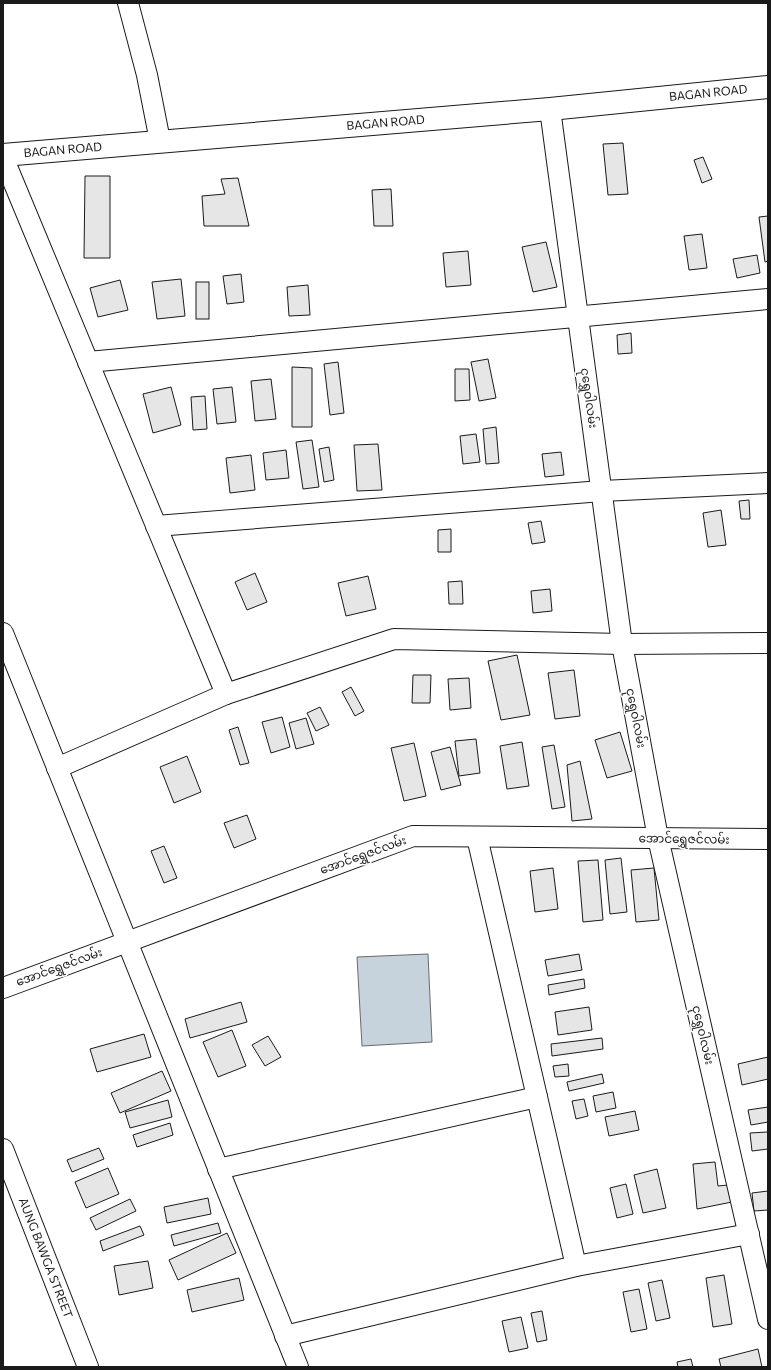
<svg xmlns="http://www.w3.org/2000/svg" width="771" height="1370" font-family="Commissioner,'Noto Sans Myanmar',sans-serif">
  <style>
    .water { fill: #c6d2dc; stroke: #6a6a6a }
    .building { fill: #e6e6e6; stroke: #1a1a1a }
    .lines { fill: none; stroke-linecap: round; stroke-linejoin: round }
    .minor-casing { stroke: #1a1a1a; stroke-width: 22 }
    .tertiary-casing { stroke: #1a1a1a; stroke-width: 24 }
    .minor { stroke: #fff; stroke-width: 20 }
    .tertiary { stroke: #fff; stroke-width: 22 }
    .labels { text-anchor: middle; stroke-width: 3; stroke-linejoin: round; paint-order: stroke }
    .street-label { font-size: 12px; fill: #1a1a1a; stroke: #fff }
  </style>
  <rect width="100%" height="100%" fill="#fff"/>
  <!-- water -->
  <path class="water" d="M428 954 432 1042 362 1046 357 957Z"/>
  <!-- building -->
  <g class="building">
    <path d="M623 143 628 194 608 195 603 144Z"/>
    <path d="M703 157 712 179 702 183 694 160Z"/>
    <path d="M85 176H110V258H84Z"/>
    <path d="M238 178 249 226H204L202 196 225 194 221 179Z"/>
    <path d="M391 189 393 226H374L372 190Z"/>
    <path d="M768 216V261L765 262 759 217Z"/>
    <path d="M702 234 707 268 689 270 684 236Z"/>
    <path d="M546 242 557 287 533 292 522 247Z"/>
    <path d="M468 251 471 285 446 287 443 253Z"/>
    <path d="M757 255 760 273 737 278 733 259Z"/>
    <path d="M241 274 244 302 227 304 223 276Z"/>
    <path d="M181 279 185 316 157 319 152 282Z"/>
    <path d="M120 280 128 310 98 317 90 288Z"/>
    <rect x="196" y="282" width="13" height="37"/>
    <path d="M308 285 310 315 289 316 287 287Z"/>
    <path d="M631 333 632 353 618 354 617 335Z"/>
    <path d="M488 359 496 398 479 401 471 362Z"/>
    <path d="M338 362 344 413 330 415 324 364Z"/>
    <path d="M292 367 312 368V427H292Z"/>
    <path d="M455 369H469L470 400 455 401Z"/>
    <path d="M271 379 276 419 255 421 251 381Z"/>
    <path d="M171 387 181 425 153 433 143 394Z"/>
    <path d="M232 387 236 422 217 424 213 389Z"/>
    <path d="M205 396 207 429 193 430 191 397Z"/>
    <path d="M496 427 499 463 486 464 483 429Z"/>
    <path d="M476 434 480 462 463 464 460 436Z"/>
    <path d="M312 440 319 487 303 489 296 442Z"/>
    <path d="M378 444 382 490 357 491 354 445Z"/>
    <path d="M329 447 334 480 324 482 319 449Z"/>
    <path d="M286 450 289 478 266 480 263 453Z"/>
    <path d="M561 452 564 475 545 477 542 454Z"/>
    <path d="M251 455 255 490 230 493 226 458Z"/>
    <path d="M749 500 750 519H741L739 501Z"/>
    <path d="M721 510 726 545 708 547 703 513Z"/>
    <path d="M541 521 545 542 532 544 528 523Z"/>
    <path d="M451 529V552H438V530Z"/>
    <path d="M255 573 267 602 247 610 235 582Z"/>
    <path d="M368 576 376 609 346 616 338 583Z"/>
    <path d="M462 581 463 604H449L448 582Z"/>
    <path d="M550 589 552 611 533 613 531 591Z"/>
    <path d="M517 655 530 715 501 720 488 661Z"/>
    <path d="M574 670 580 716 555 719 548 673Z"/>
    <path d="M413 675H431L430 703H412Z"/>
    <path d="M469 678 471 708 450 710 448 679Z"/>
    <path d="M351 687 364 711 355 716 342 692Z"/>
    <path d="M320 707 329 725 316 731 307 713Z"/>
    <path d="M282 717 290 747 271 753 262 722Z"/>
    <path d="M306 718 314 744 296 749 289 723Z"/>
    <path d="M238 727 249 763 240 765 229 730Z"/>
    <path d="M620 732 632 771 607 778 595 740Z"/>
    <path d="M476 739 480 773 459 776 455 741Z"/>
    <path d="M522 742 529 786 507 789 500 746Z"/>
    <path d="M414 743 426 796 404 801 391 748Z"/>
    <path d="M554 745 565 807 552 809 542 747Z"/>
    <path d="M450 747 461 785 441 790 431 752Z"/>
    <path d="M187 756 201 792 174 803 160 767Z"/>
    <path d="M580 761 592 819 572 821 567 765Z"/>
    <path d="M247 815 256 839 234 848 224 823Z"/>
    <path d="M164 846 177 878 164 883 151 851Z"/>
    <path d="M621 858 627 912 610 914 605 860Z"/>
    <path d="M598 860 603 920 583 922 578 861Z"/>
    <path d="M553 868 558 909 535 912 530 871Z"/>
    <path d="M654 868 659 920 636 922 631 870Z"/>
    <path d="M579 954 582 970 548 976 545 960Z"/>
    <path d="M584 979 585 988 549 995 548 985Z"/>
    <path d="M241 1002 247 1022 190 1038 185 1019Z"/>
    <path d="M589 1007 592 1030 558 1035 555 1012Z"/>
    <path d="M232 1030 246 1066 218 1077 203 1042Z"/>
    <path d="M144 1034 151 1057 97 1072 90 1049Z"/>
    <path d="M268 1036 281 1057 265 1066 252 1045Z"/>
    <path d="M602 1038 603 1049 552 1056 551 1044Z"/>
    <path d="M768 1057V1079L742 1085 738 1064Z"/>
    <path d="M568 1064 569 1076 555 1077 553 1066Z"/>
    <path d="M162 1071 171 1091 120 1113 111 1093Z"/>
    <path d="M602 1074 604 1083 569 1091 567 1082Z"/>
    <path d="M613 1092 616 1108 596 1112 593 1096Z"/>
    <path d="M584 1099 588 1116 576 1119 572 1101Z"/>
    <path d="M168 1100 172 1117 130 1128 125 1112Z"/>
    <path d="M768 1107V1122L751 1125 748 1110Z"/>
    <path d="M635 1111 639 1130 609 1136 605 1117Z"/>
    <path d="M170 1123 173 1135 137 1147 133 1135Z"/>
    <path d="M768 1132V1149L752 1151 750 1133Z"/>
    <path d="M99 1148 104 1159 72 1172 67 1160Z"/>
    <path d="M715 1162 718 1186 728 1185 732 1202 697 1209 693 1164Z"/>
    <path d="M108 1168 119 1194 86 1208 75 1182Z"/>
    <path d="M657 1169 666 1208 643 1213 634 1175Z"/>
    <path d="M626 1184 633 1214 617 1218 610 1188Z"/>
    <path d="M768 1191V1210L754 1211 752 1193Z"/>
    <path d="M208 1198 211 1214 167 1223 164 1207Z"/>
    <path d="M130 1199 136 1211 96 1230 90 1218Z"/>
    <path d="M218 1223 221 1233 174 1246 171 1235Z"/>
    <path d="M140 1226 144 1235 103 1251 100 1241Z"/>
    <path d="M227 1233 236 1253 178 1280 169 1260Z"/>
    <path d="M148 1261 153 1288 119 1295 114 1266Z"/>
    <path d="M724 1275 732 1324 713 1327 706 1278Z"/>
    <path d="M239 1278 244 1300 192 1312 187 1290Z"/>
    <path d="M662 1280 670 1318 656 1321 648 1283Z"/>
    <path d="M639 1289 647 1329 631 1332 623 1292Z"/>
    <path d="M542 1311 547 1340 537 1342 531 1313Z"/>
    <path d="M521 1317 528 1348 509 1352 502 1321Z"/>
    <path d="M758 1349 762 1367H721L719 1359Z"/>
    <path d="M691 1359 693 1367H678L677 1362Z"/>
  </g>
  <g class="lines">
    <defs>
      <g id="minor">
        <path d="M128 3 147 75 160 141"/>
        <path d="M550 109 622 644 658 838 768 1319"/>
        <path d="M3 157 226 694"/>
        <path d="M88 362 768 299"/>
        <path d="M156 526 602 491 768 483"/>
        <path d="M3 633 298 1367"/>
        <path d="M57 768 226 694 394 639 622 644 768 643"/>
        <path d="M477 837 576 1266"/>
        <path d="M3 988 413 836 768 839"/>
        <path id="s1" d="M3 1149 88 1367"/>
        <path d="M218 1169 537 1097"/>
        <path d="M285 1336 576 1266 749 1234"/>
      </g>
      <g id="tertiary">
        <path id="s2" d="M3 155 550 109 768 87"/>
      </g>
    </defs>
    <!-- minor casing -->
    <use href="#minor" class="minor-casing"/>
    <!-- tertiary casing -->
    <use href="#tertiary" class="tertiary-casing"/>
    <!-- minor -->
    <use href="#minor" class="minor"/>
    <!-- tertiary -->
    <use href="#tertiary" class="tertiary"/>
  </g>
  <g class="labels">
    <!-- street labels -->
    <g class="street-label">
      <text dy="4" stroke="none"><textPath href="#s2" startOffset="708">BAGAN ROAD</textPath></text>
      <text dy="4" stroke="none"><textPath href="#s2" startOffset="384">BAGAN ROAD</textPath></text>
      <text dy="4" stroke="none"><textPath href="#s2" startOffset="60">BAGAN ROAD</textPath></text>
      <text transform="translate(589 398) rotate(82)" y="4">ငုရွှေဝါလမ်း</text>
      <text transform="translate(636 718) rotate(79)" y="4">ငုရွှေဝါလမ်း</text>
      <text transform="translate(684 839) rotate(1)" y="4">အောင်ရွှေဇင်လမ်း</text>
      <text transform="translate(363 855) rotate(-20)" y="4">အောင်ရွှေဇင်လမ်း</text>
      <text transform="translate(59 967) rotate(-20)" y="4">အောင်ရွှေဇင်လမ်း</text>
      <text transform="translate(703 1035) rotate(77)" y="4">ငုရွှေဝါလမ်း</text>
      <text dy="4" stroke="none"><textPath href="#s1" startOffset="117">AUNG BAWGA STREET</textPath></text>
    </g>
  </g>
  <!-- border -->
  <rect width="771" height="1370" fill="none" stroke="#1a1a1a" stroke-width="8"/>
</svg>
